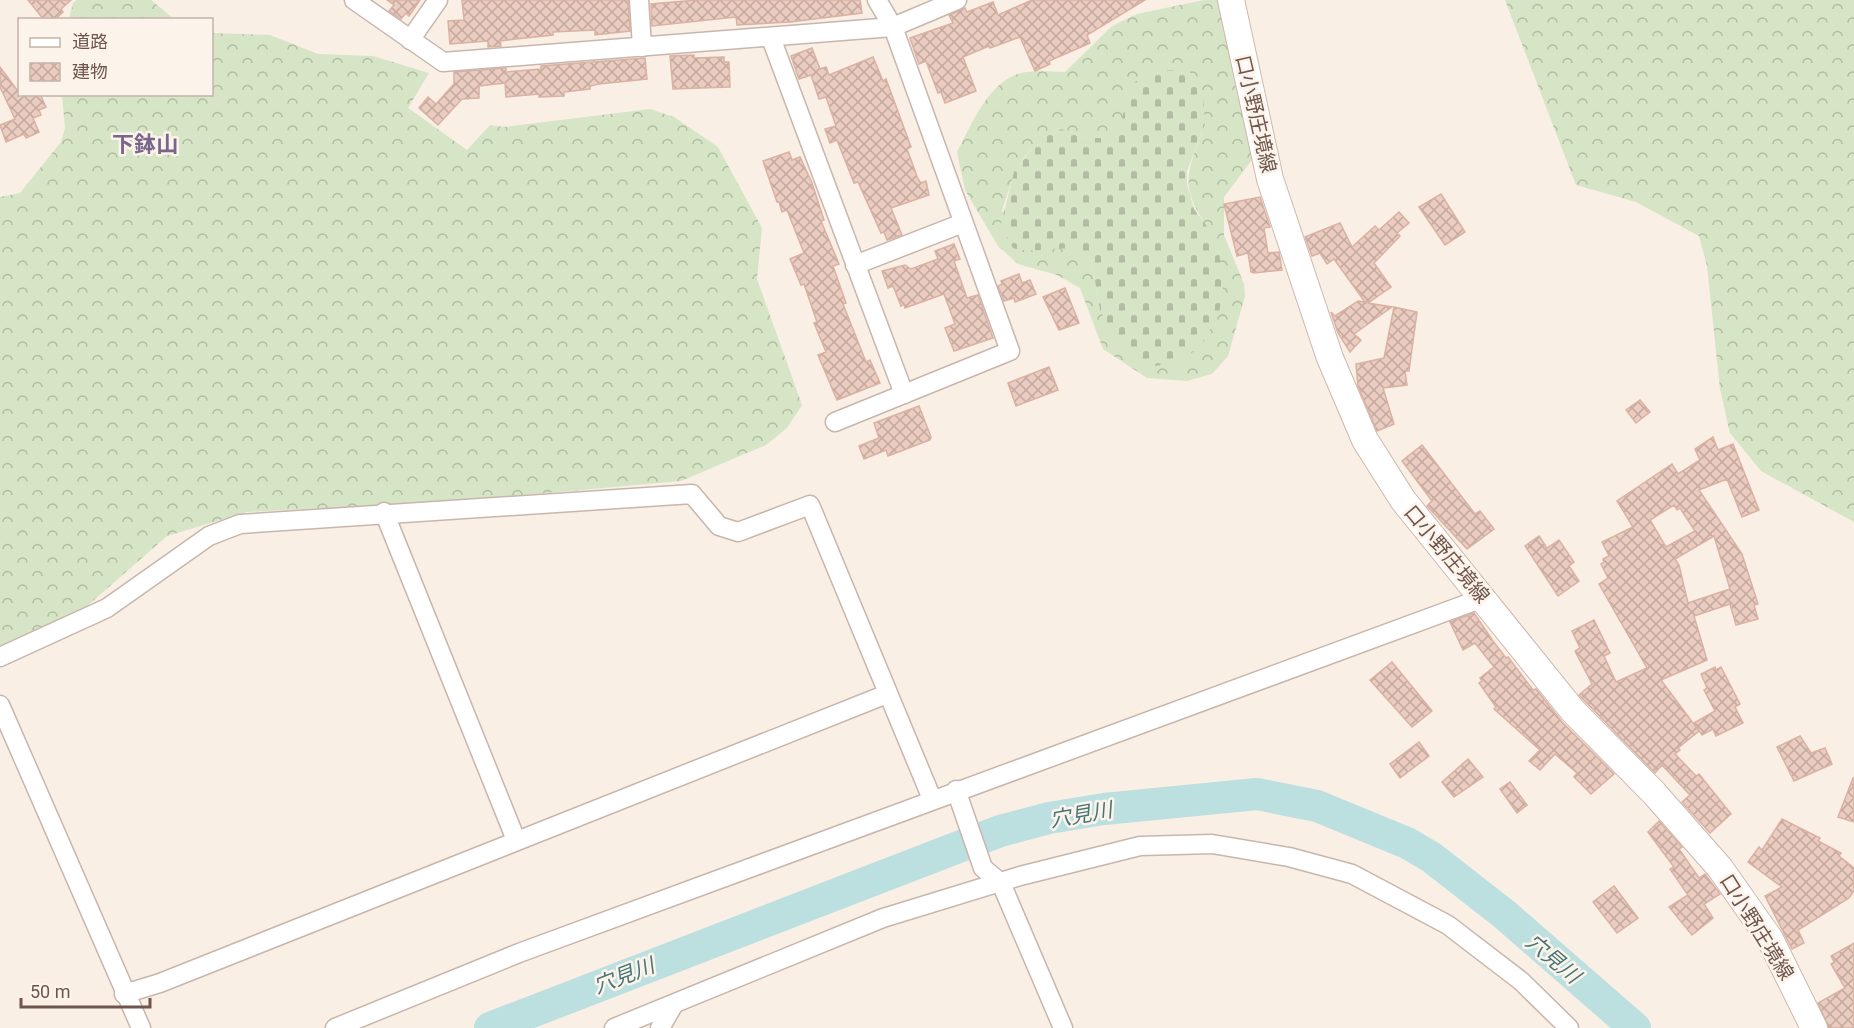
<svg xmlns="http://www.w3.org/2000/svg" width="1854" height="1028" font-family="Roboto,'Noto Sans JP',sans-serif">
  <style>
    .forest { fill: url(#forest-crowns); fill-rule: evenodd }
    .cemetery { fill: url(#cemetery-stones) }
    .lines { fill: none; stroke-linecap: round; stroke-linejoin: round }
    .river { stroke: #bcdfe0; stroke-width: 32 }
    .building { fill: url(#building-cross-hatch); stroke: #dbb1a2; stroke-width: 1.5; fill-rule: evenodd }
    .minor-casing { stroke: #c8b6ac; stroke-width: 21 }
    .secondary-casing { stroke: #cdb8ad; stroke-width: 28 }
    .minor { stroke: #fff; stroke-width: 18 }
    .secondary { stroke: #fff; stroke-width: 26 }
    .labels { text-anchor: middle; stroke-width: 5; stroke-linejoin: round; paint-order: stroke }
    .street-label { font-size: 20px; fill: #6e554d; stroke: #fcf3ea }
    .water-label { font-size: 21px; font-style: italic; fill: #477678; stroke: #fcf3ea }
    .quarter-label { font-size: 22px; font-weight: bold; fill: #7a668b; stroke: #fcf3ea }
  </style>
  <defs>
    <pattern id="forest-crowns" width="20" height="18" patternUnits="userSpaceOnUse" patternTransform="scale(1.5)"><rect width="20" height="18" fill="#d5e5c5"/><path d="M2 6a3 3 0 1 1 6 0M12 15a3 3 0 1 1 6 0" fill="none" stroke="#b1bca2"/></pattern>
    <pattern id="cemetery-stones" width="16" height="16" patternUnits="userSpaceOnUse" patternTransform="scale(1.5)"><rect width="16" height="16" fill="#d5e5c5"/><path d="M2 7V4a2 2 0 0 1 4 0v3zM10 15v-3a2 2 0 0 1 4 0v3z" fill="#b1bca2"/></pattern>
    <pattern id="building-cross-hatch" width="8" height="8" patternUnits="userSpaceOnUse" patternTransform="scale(1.5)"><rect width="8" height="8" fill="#ebccc0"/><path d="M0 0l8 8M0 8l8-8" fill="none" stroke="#c3a89e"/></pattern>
  </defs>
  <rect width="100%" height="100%" fill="#f9efe5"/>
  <!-- forest -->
  <g class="forest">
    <path d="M77 0H151L174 19H69L73 3Z"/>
    <path d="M1204 0H1217L1254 157 1224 197V235L1244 284 1245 296 1228 356 1212 374 1187 381 1147 378 1103 349 1080 288 1057 275 1018 264 998 246 965 190 957 152C972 124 990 76 1027 72 1039 70 1052 72 1065 72L1112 26 1137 14ZM1130 91 1205 124C1188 171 1177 185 1209 229L1100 310 1091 258 1079 249 1065 247 1002 211C1015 170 1020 149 1061 129L1086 138 1111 139 1120 130Z"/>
    <path d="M1505 0H1854V522L1761 471 1730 433 1720 389 1707 266 1699 236 1636 202 1576 185Z"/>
    <path d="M212 33 270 35 318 54 373 56 429 73 408 108 467 150 490 125 503 127 650 109 674 117 718 147 762 228 757 279 802 405 787 428 766 445 681 481 458 501 247 512 167 536 86 607 0 647V197L20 193 61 142 65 128 62 95 212 94Z"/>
  </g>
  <!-- cemetery -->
  <path class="cemetery" d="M1162 70H1189L1203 98 1205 124 1187 171V184L1194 209 1209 229 1219 251 1223 288 1219 313 1201 346 1181 361 1155 366 1119 349 1100 310 1091 258C1063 238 1042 257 1013 248L1001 224 1014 172 1038 140 1061 129 1086 138H1111C1128 123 1122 89 1139 79 1145 74 1155 72 1162 70Z"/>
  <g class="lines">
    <!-- river -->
    <path class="river" d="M490 1028 1000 831 1049 818 1104 809 1257 794 1317 806 1407 843 1431 857 1504 914 1635 1028"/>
  </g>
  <!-- building -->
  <g class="building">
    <path d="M28 0H71L61 9 63 12 54 20H44Z"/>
    <path d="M387 0H420L409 16 406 13 401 19 389 11 394 5Z"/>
    <path d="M462 0H628L630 31 595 35V30L553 32V35L516 39 500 41 501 46 488 47V41L450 44 448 21 464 20Z"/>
    <path d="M697 0H860L862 13 790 22 737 25 736 17 652 26 651 4Z"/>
    <path d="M1032 0H1145L1087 35 1090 43 1049 61 1050 64 1035 71 1020 37 990 48 989 46 963 57 976 91 945 103 941 92 938 93 926 61 919 64 910 38 953 23 949 15 965 8 967 12 993 2 998 15Z"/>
    <path d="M812 48 820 69 826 67 829 75 873 57 883 81 886 79 911 147 907 149 918 179 921 183 926 181 929 195 891 208 902 235 887 240 884 232 881 233 858 182 854 183 837 140 830 143 825 129 836 126 826 97 819 99 811 75 799 79 791 56Z"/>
    <path d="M694 55V58L724 57V62H729L730 87 673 89 670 56Z"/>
    <path d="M645 58 647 79 599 84 590 86V89L564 92V96L539 97V94L506 97 505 83 479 86V98L462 99 438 125 419 108 428 97 436 104 454 84V72L506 68V72L541 69V66Z"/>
    <path d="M0 67 20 94H40L46 107 39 110 41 115 33 118 39 132 26 138 24 134 6 142 0 125 15 119 0 87Z"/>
    <path d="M789 152 792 160 800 157 812 183 824 220 821 221 839 264 833 266 846 303 843 304 866 362 870 360 880 383 837 400 818 355 826 352 814 323 817 322 804 284 801 285 790 259 804 253 787 210 782 212 779 202H777L763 161Z"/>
    <path d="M1441 194 1465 232 1445 245 1419 207Z"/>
    <path d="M1260 197 1270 227 1264 228 1268 253 1279 252 1282 270 1254 273 1251 272 1248 253 1237 256 1224 204Z"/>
    <path d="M1399 212 1409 223 1397 233 1400 236 1374 263 1391 287 1368 303 1392 307 1354 334 1361 340 1350 352 1338 333 1331 312 1335 316 1358 301 1365 302 1334 259 1327 264 1320 253 1312 256 1305 237 1340 223 1352 247 1375 226 1379 230Z"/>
    <path d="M954 244 960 259 954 261 967 298 978 295 993 338 954 351 945 328 955 324 944 294 905 308 904 304 901 306 893 286 888 288 882 271 905 265 911 269 938 259 935 251Z"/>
    <path d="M1019 274 1022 283 1030 280 1036 294 1015 302 1014 298 1004 301 998 286 1002 284 1001 281Z"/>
    <path d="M1065 288 1079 323 1059 330 1043 297Z"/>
    <path d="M1394 307 1417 312 1409 371H1405L1407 385 1383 388 1394 424 1377 431 1358 386 1356 364 1384 358Z"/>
    <path d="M1049 367 1058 390 1016 406 1008 383Z"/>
    <path d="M1640 400 1650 412 1636 423 1626 410Z"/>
    <path d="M919 406 931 437 930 440 888 456 886 450 864 459 859 446 879 438 874 423Z"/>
    <path d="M1713 437 1718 450 1733 444 1759 510 1742 517 1727 479 1699 490 1742 554 1758 604 1754 605 1758 619 1736 625 1730 604 1694 616 1707 660 1661 680 1699 731 1678 748 1680 750 1675 754 1696 776 1699 774 1731 814 1710 833 1682 802 1690 795 1662 765 1655 773 1579 695 1592 684 1575 651 1580 648 1572 631 1594 620 1610 653 1604 656 1616 682 1647 668 1599 584 1608 578 1601 564 1604 562 1603 559 1609 556 1602 542 1633 527 1617 501 1672 464 1678 474 1700 460 1695 449ZM1674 505 1677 510 1680 508 1695 531 1666 547 1650 520ZM1714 536 1730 589 1688 603 1679 565 1675 559Z"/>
    <path d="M1422 445 1475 514 1480 511 1494 529 1467 549 1427 506 1432 501 1402 461Z"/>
    <path d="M1539 536 1547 548 1559 540 1574 562 1569 566 1579 581 1558 596 1525 546Z"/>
    <path d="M1474 613 1493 641 1506 658 1508 657 1533 690 1536 689 1562 722 1614 774 1591 794 1574 777 1577 773 1555 754 1540 770 1529 761 1540 750 1494 709 1496 707 1479 683 1482 681 1480 678 1494 667 1475 643 1463 650 1450 622Z"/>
    <path d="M1392 662 1432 711 1412 727 1370 680Z"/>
    <path d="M1715 667 1716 670 1721 667 1740 704 1735 707 1743 723 1716 736 1713 729 1702 735 1694 723 1715 711 1704 690 1707 688 1701 674Z"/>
    <path d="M1800 736 1811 753 1825 748 1832 764 1794 781 1777 747Z"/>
    <path d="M1419 742 1429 756 1400 778 1390 764Z"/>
    <path d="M1468 759 1483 777 1454 797 1442 782Z"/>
    <path d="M1853 778H1854V822L1838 817Z"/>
    <path d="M1510 782 1527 805 1517 813 1500 789Z"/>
    <path d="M1782 819 1820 838 1818 841 1841 853 1839 856 1854 868V891L1849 898 1798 930 1804 943 1792 949 1765 896 1782 887 1748 862 1759 847 1762 850Z"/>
    <path d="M1659 821 1682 847 1679 849 1699 878 1705 874 1720 894 1704 904 1713 918 1692 935 1669 907 1688 895 1670 869 1674 867 1648 832Z"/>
    <path d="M1614 886 1638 918 1617 933 1593 902Z"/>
    <path d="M1854 943V1028H1829L1818 1003 1845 988 1831 964 1834 962 1831 956Z"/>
  </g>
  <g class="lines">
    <defs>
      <g id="minor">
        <path d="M354 0 443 62 893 27 957 0"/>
        <path d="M639 0 642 47"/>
        <path d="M771 38 904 394"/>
        <path d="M410 40 438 0"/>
        <path d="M855 265 963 223"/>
        <path d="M835 422 1010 351 893 27 877 0"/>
        <path d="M384 512 516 840"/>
        <path d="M0 657 107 608 209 536 240 524 692 494 719 526 738 532 810 505 932 799"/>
        <path d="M0 705 141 1028"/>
        <path d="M956 790 983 868 1001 883 1063 1028"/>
        <path d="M124 994 160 983 887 694"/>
        <path d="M335 1028 519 953 1483 598"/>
        <path d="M614 1028 883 918 1020 876 1140 846 1212 844 1289 857 1352 874 1448 925 1521 981 1569 1028"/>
        <path d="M660 1028 674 1004"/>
      </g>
      <path id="secondary" d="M1231 0 1270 179 1330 358 1365 440 1403 500 1573 711 1654 793 1720 868 1770 939 1814 1028"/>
    </defs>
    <!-- minor casing -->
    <use href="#minor" class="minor-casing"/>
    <!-- secondary casing -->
    <use href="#secondary" class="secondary-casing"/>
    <!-- minor -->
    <use href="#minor" class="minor"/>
    <!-- secondary -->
    <use href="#secondary" class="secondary"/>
  </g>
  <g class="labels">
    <!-- street labels -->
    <g class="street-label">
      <text transform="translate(1256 114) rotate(77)" y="7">口小野庄境線</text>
      <text transform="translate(1447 554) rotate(50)" y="7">口小野庄境線</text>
      <text transform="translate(1757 927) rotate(58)" y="7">口小野庄境線</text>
    </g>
    <!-- water labels -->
    <g class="water-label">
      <text transform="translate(1081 815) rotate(-10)" y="7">穴見川</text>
      <text transform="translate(1553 959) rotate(40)" y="7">穴見川</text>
      <text transform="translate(624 976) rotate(-21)" y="7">穴見川</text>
    </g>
    <!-- quarter labels -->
    <g class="quarter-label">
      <text x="145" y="152">下鉢山</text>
    </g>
  </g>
  <!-- legend -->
  <rect x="18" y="18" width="195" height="78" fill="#fcf3ea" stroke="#c3b4ab" stroke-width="1.5"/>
  <rect x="30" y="38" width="30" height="9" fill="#ffffff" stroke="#c3b4ab" stroke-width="1.5"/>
  <text x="72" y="48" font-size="18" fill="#6e554d">道路</text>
  <rect x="30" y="63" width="30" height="18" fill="url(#building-cross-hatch)" stroke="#c3b4ab" stroke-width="1.5"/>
  <text x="72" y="78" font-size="18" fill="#6e554d">建物</text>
  <!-- scale -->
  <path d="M21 998v9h129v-9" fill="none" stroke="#6e554d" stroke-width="3"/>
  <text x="30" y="998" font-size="18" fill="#6e554d" stroke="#fcf3ea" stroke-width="4.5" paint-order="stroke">50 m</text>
</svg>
